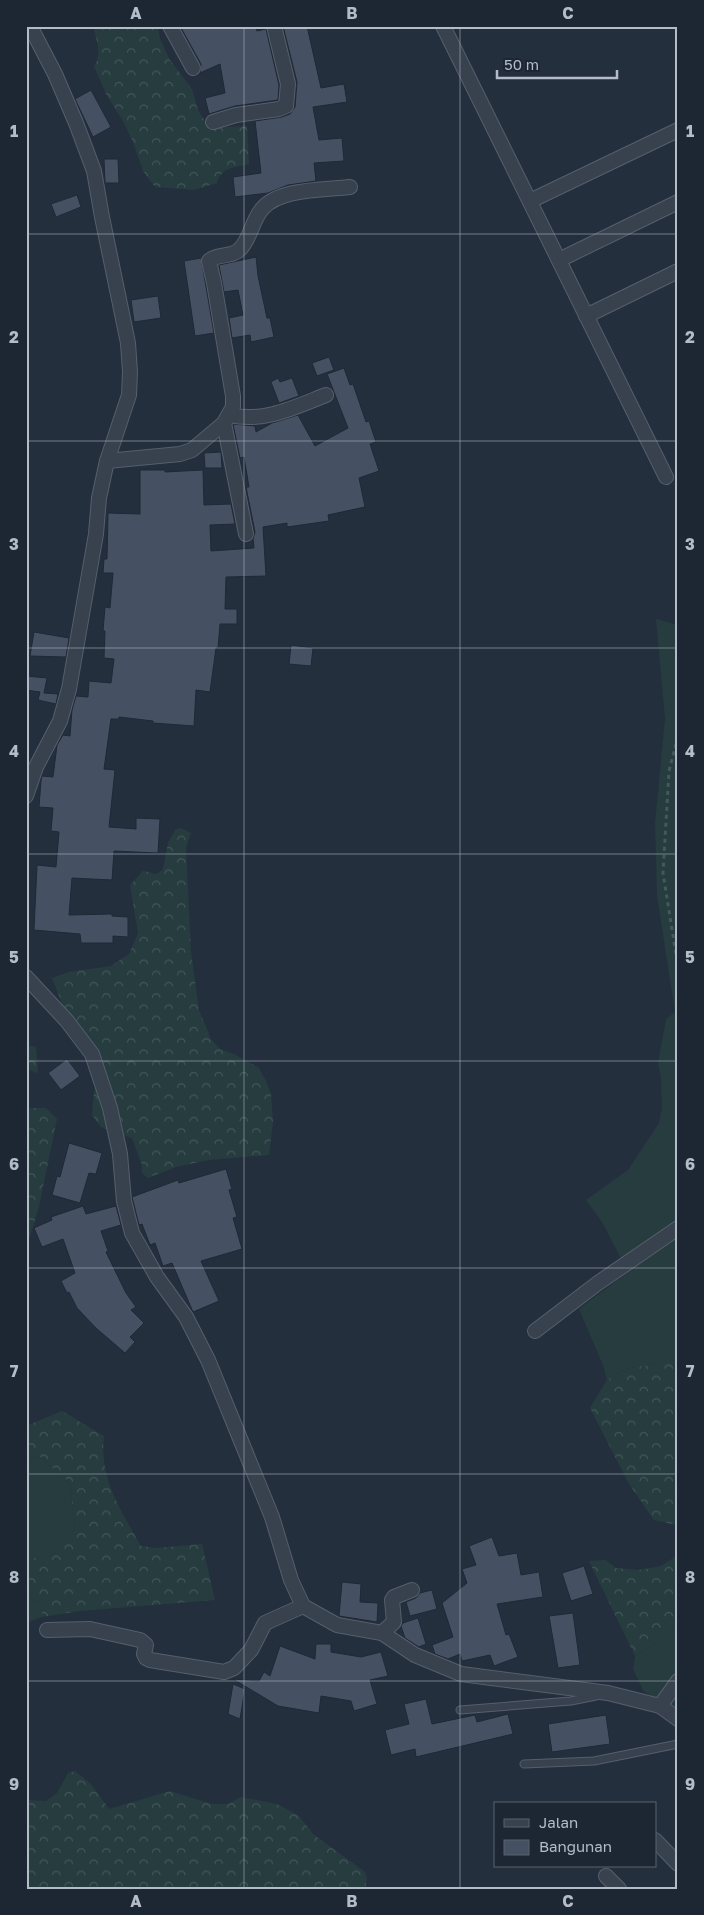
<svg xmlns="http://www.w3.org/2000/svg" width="704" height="1915" font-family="'Golos Text',sans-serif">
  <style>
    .grass { fill: #263c3f }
    .forest { fill: url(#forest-crowns) }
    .building { fill: #455162; stroke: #1f2835 }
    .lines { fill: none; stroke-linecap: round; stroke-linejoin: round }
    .lane-casing { stroke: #565f6c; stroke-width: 9 }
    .street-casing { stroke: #565f6c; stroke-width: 16 }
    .path { stroke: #44595c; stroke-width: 3; stroke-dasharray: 4 4; stroke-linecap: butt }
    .lane { stroke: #38414e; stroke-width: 7 }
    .street { stroke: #38414e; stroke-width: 14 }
    .grid { fill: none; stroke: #b4bcc9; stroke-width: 1; stroke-opacity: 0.55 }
    .neatline { fill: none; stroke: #b4bcc9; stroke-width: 2 }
    .grid-label { font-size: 16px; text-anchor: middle; font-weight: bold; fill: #b4bcc9 }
  </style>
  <defs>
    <pattern id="forest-crowns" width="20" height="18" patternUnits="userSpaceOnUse" patternTransform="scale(1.25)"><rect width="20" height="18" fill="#263c3f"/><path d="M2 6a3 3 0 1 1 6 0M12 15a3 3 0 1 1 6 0" fill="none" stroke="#435659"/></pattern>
  </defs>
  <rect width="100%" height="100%" fill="#242f3e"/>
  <!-- grass -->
  <g class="grass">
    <path d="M656 619 678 625V1354L655 1364 625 1369 607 1380 603 1365 579 1309 628 1272 602 1222 586 1200 628 1170 659 1123 662 1108 661 1078 658 1063 666 1019 675 1012 657 896 655 823 665 719Z"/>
    <path d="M39 1456 70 1483 75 1528 69 1542 58 1551 45 1558H26V1461Z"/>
    <path d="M26 1598 42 1602V1617L26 1623Z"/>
    <path d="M678 1623V1708L644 1692 633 1669 635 1656 657 1642Z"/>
  </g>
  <!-- forest -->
  <g class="forest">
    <path d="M93 26H158L160 39 170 60 192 89 198 110 209 128 247 126 249 164C234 168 222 166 217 183L194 190 155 187 143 171 133 142 123 121 106 94 94 66C103 55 96 39 93 26Z"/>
    <path d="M181 828 191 833 186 847 191 952 199 1010 211 1039 220 1049 234 1054 259 1068 266 1081 271 1094 273 1122 269 1155 209 1160 176 1167 148 1178 142 1173V1165L132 1138 101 1127 92 1115 94 1091 100 1070 99 1062 63 1006 52 978 69 972 111 966 129 954 138 933 130 885 143 871 157 874 163 869 168 843 175 830Z"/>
    <path d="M26 1045 36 1047 38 1073 26 1069Z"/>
    <path d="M26 1108H46L57 1119 39 1207 29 1239 26 1240Z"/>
    <path d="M678 1353V1528L676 1525 654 1520 629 1484 590 1408 607 1380 625 1369 655 1364Z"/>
    <path d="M62 1411 104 1436C99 1479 121 1510 141 1546L156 1548 202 1544 215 1600 80 1611 42 1617V1602L26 1598V1558H45L58 1551 69 1541 75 1528 70 1483 39 1456 26 1461V1426Z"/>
    <path d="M678 1555V1623L657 1642 635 1656 589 1561 606 1560 616 1568 639 1570 661 1566Z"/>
    <path d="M75 1771 91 1784 109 1809 170 1791 212 1804H228L241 1797 277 1804 299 1816 313 1834 365 1872 367 1879 365 1889H26V1800L46 1801 57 1793 68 1773Z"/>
  </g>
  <!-- building -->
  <g class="building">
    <path d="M180 26H255L257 31 266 29 279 85 278 100 235 106 209 114 205 98 225 93 220 64 200 73 201 64Z"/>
    <path d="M283 26H307L321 88 344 84 347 102 313 107 319 140 342 138 344 161 314 163 316 181 288 185 268 193 235 197 233 177 261 173 255 121 282 117 290 114 295 107 297 82Z"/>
    <path d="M91 90 111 127 93 137 75 99Z"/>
    <path d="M104 159H118L119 183H105Z"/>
    <path d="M77 195 81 207 56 217 51 204Z"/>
    <path d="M256 257 258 276 267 318H270L274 337 251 342 250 335 232 338 229 318 243 315 238 290 224 292 219 265Z"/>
    <path d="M201 258 214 333 195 336 184 261Z"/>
    <path d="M158 296 161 318 134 322 131 300Z"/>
    <path d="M329 357 334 370 317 376 312 363Z"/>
    <path d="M344 368 350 385 353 384 366 422 369 421 376 442 370 444 379 471 359 478 365 507 328 515 329 521 287 527V523L263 527 266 576 226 577 225 609H237V624H220L218 648H216L210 692 196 690 194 726 153 723V721L119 717V719H111L104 769 115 770 109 827 136 829V818L160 819 158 853 114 851 112 880 72 878 69 915 112 914V916L128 917V937L113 936V943H81L80 934 34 930 37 865 56 867 59 832 51 831 53 808 39 807 41 781 42 776 53 777 57 745 63 735 70 736 72 710 76 696 88 697 89 681 111 683 114 659 104 658 105 631H103L105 607 110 608 113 573H103L104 559H107L108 513 140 514V470H165V472L203 470 204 505 231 504 235 524 210 525 211 551 254 548 253 539 255 532 246 487H249L244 457 240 458 233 424 255 426 256 432 272 423 298 415 315 446 348 428 327 374Z"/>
    <path d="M278 378 280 382 292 378 299 396 279 403 271 382Z"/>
    <path d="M221 452 222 468H205L204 453Z"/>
    <path d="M34 632 69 638 66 657 30 656Z"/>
    <path d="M291 645 313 648 311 666 289 664Z"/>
    <path d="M26 676 47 678 44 693 58 694 56 704 38 700 40 692 26 690Z"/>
    <path d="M67 1059 80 1076 61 1090 48 1073Z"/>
    <path d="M69 1143 102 1153 96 1174 89 1173 80 1203 52 1195 57 1176 60 1177Z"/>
    <path d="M226 1169 232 1189 229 1190 237 1217 233 1218 242 1249 201 1261 219 1301 193 1312 172 1263 163 1266 155 1243 150 1245 142 1224 139 1225 132 1197 178 1180 179 1183Z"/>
    <path d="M83 1206 86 1214 116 1206 121 1225 101 1231 108 1251 106 1252 126 1293 136 1307 131 1310 144 1323 130 1337 135 1342 125 1353 96 1328 77 1308 69 1292 67 1293 61 1281 75 1273 63 1239 42 1247 34 1228 52 1220 51 1217Z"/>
    <path d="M492 1537 499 1556 517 1553 521 1575 539 1572 543 1597 497 1604 506 1635 509 1634 518 1657 494 1666 490 1655 462 1661 460 1654 448 1659 435 1654 432 1645 453 1637 442 1603 467 1583 462 1569 476 1565 469 1546Z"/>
    <path d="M584 1566 593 1594 571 1601 562 1573Z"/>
    <path d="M342 1582 361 1584 360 1602 378 1603 377 1622 339 1616Z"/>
    <path d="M432 1590 437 1609 410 1616 406 1602 416 1598 420 1593Z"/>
    <path d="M573 1613 580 1665 558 1668 549 1616Z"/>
    <path d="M418 1618 426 1644 419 1647 405 1638 401 1626 403 1623Z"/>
    <path d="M316 1644H331V1652L361 1657 381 1652 388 1676 370 1680 377 1704 354 1711 351 1701 321 1696 319 1713 278 1706 233 1679 259 1681 264 1672 270 1676 280 1646 315 1659Z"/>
    <path d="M233 1684 245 1689 240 1719 228 1714Z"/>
    <path d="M426 1699 432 1724 475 1715 477 1722 508 1714 513 1734 416 1757 415 1749 391 1755 385 1730 409 1724 404 1704Z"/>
    <path d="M606 1715 610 1744 552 1752 548 1724Z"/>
  </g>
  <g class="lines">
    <defs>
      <g id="lane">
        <path d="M460 1710 571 1701 596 1696"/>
        <path d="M524 1764 594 1761 678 1744"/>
      </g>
      <g id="street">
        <path d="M170 26 193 68"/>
        <path d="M443 26 666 477"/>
        <path d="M213 122 236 115 279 109 286 106 288 84 274 26"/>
        <path d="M530 201 678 130"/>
        <path d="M559 260 678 202"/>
        <path d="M586 316 678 271"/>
        <path d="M230 415C264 423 295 407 326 395"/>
        <path d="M224 423 246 534"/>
        <path d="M107 461 180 454 192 450 224 423 233 407V396L214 283 209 261C217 253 232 258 240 249 251 238 252 220 262 209 279 188 325 190 350 187"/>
        <path d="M26 796 36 767 60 721 69 689 96 534 99 498 107 461 129 395 130 372 128 343 102 217 94 171 76 123 55 74 30 26"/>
        <path d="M26 977 67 1021 92 1054 110 1108 120 1154 124 1201 132 1233 157 1277 186 1317 208 1360 272 1517 291 1580 303 1606 337 1625 382 1633 415 1655 461 1674 608 1693 660 1706 678 1719"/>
        <path d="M535 1331 598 1283 678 1228"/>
        <path d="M47 1630 90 1629 140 1640 146 1645 144 1654 146 1658 150 1660 224 1672 234 1668 251 1650 265 1623 303 1606"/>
        <path d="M382 1633 394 1622 392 1600 394 1597 412 1590"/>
        <path d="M660 1706 678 1681"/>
        <path d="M655 1840 678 1864"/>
        <path d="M606 1876 619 1889"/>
      </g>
    </defs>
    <!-- lane casing -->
    <use href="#lane" class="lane-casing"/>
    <!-- street casing -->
    <use href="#street" class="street-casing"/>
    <!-- path -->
    <path class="path" d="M678 736 669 771 663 873 678 967"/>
    <!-- lane -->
    <use href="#lane" class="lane"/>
    <!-- street -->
    <use href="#street" class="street"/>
  </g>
  <!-- grid -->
  <path class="grid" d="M244 26V1889M460 26V1889M26 234H678M26 441H678M26 648H678M26 854H678M26 1061H678M26 1268H678M26 1474H678M26 1681H678"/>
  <!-- border -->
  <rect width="704" height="1915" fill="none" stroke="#1d2633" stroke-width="55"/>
  <!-- legend -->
  <rect x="494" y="1802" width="162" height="65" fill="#1d2633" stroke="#59626f"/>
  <rect x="504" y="1819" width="25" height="8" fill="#38414e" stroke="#59626f"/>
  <text x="539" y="1828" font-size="15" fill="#b4bcc9">Jalan</text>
  <rect x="504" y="1840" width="25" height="15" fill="#455162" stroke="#59626f"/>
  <text x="539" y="1852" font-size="15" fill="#b4bcc9">Bangunan</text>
  <!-- scale -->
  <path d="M497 70v8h120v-8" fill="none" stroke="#b4bcc9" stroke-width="2.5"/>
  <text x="504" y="70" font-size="15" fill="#b4bcc9" stroke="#1d2633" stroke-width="4" paint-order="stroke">50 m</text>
  <rect x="28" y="28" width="648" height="1860" class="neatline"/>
  <g class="grid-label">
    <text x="136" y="19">A</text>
    <text x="352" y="19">B</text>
    <text x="568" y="19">C</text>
    <text x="14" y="137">1</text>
    <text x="690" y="137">1</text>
    <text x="14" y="343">2</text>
    <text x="690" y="343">2</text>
    <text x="14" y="550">3</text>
    <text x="690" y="550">3</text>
    <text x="14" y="757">4</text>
    <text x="690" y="757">4</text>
    <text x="14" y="963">5</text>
    <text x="690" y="963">5</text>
    <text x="14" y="1170">6</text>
    <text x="690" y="1170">6</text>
    <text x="14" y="1377">7</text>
    <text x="690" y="1377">7</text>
    <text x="14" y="1583">8</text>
    <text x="690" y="1583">8</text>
    <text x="14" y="1790">9</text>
    <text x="690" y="1790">9</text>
    <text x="136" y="1907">A</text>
    <text x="352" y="1907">B</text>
    <text x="568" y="1907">C</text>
  </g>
</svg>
